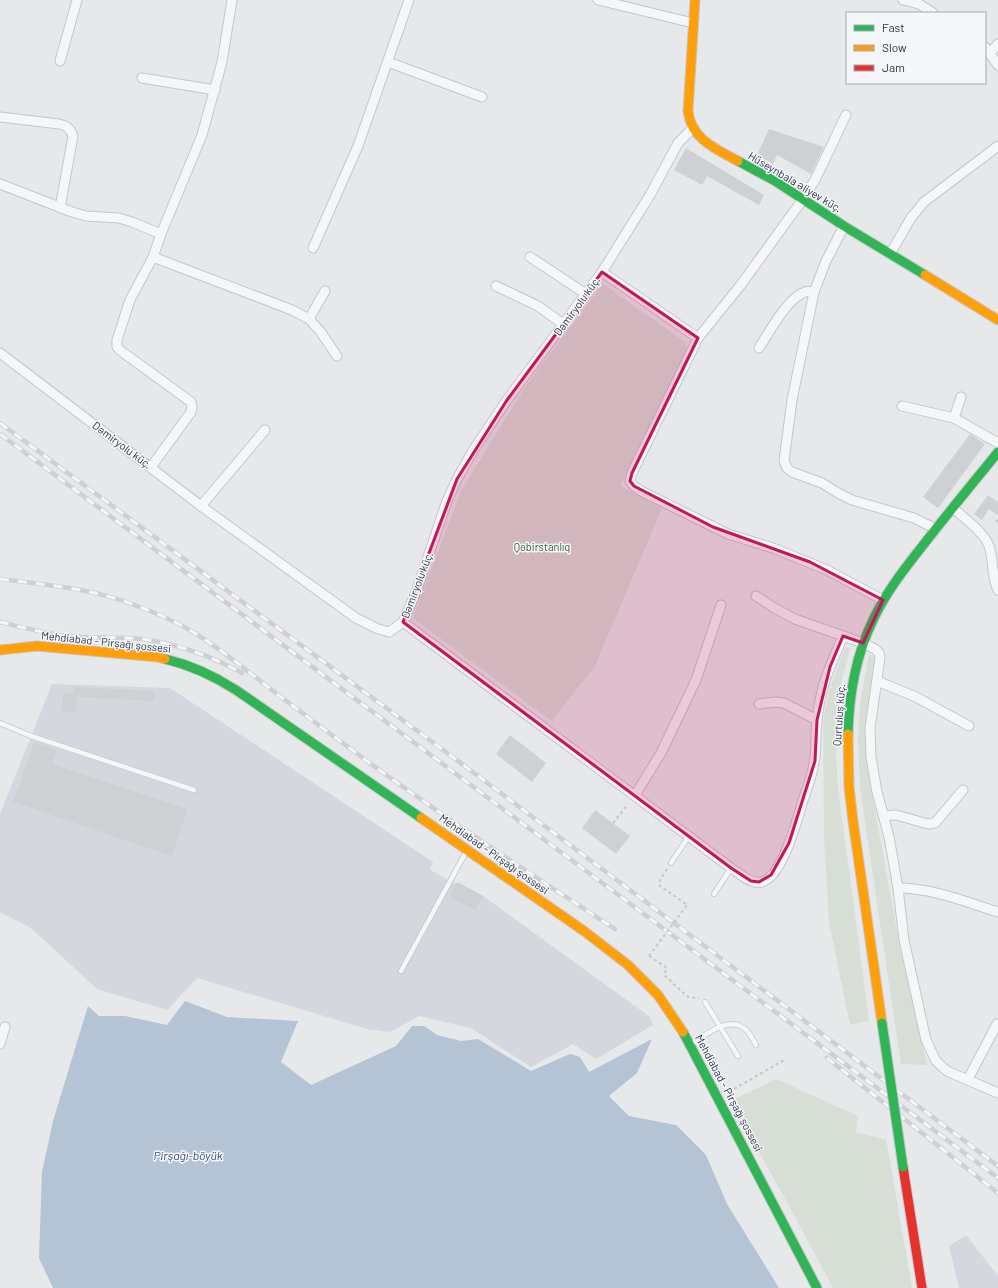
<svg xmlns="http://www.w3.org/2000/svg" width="998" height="1288" font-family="Barlow,sans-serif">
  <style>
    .built { fill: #d4d7dd }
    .green { fill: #d6ded6 }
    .water { fill: #b4c4d5 }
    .building { fill: #ced0d3 }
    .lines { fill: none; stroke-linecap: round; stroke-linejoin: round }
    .lane-casing { stroke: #c4c6c8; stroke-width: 6 }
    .street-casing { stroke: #c4c6c8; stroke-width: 11 }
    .fast-casing { stroke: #c4c6c8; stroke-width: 11 }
    .slow-casing { stroke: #c4c6c8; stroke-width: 11 }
    .jam-casing { stroke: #c4c6c8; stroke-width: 11 }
    .path { stroke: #c5c6ca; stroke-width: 2; stroke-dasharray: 3 3; stroke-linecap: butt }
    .lane { stroke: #f5f6f7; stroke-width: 4.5 }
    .street { stroke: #f5f6f7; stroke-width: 9 }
    .fast { stroke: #30b455; stroke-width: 9 }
    .slow { stroke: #ff9f0a; stroke-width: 9 }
    .jam { stroke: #e5322d; stroke-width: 9 }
    .rail-casing { stroke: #cecfd2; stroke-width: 4.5 }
    .rail { stroke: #f4f6f9; stroke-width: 3; stroke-dasharray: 9; stroke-linecap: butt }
    .fast-bridge-casing { stroke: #c2c5c8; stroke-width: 11; stroke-linecap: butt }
    .path-bridge { stroke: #c5c6ca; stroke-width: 2; stroke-dasharray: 3 3; stroke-linecap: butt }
    .fast-bridge { stroke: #30b455; stroke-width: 9 }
    .marked { fill: #c2185b; fill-opacity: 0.2; stroke: #c2185b; stroke-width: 3; stroke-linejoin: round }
    .labels { text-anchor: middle; stroke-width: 3; stroke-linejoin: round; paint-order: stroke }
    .street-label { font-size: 11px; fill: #2b3445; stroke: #f4f6f9 }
    .park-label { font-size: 11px; fill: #3f6138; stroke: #f4f6f9 }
    .water-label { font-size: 12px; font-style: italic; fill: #34527a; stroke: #f4f6f9 }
  </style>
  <rect width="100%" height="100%" fill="#e6e8ea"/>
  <!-- built -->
  <g class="built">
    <path d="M52 684 170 688 433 862 430 870 456 884 457 882 483 896 650 1017 653 1025 596 1059 573 1044 531 1067 471 1028 419 1016 390 1032 367 1029 197 978 167 1010 97 989 31 928 0 912V814Z"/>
    <path d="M966 1235 998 1276V1288H959L949 1246Z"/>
  </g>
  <!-- green -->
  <g class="green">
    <path d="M603 284 685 342 687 352 620 486 662 508 595 666 552 721 413 618 461 491 525 387Z"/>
    <path d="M845 647 850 648 837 699 836 752 838 789 869 1020 850 1025 829 922 824 837 823 722 828 694Z"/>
    <path d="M869 654 875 657 867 709 865 740 870 782 901 954 927 1065 901 1064 860 788 858 737 860 704Z"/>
    <path d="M776 1079 858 1116 856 1133 886 1139 912 1288H833L800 1226 731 1101Z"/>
  </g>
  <!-- water -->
  <path class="water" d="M185 1001 227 1017 298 1021 281 1062 311 1085 396 1046 412 1026H424L437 1035 461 1041 478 1039 531 1071 570 1054 580 1057 589 1072 652 1039 637 1073 609 1096 629 1116 676 1125 706 1155 727 1204 779 1288H53L39 1258 42 1172 53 1121 88 1006 99 1016H125L167 1025Z"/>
  <!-- building -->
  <g class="building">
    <path d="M769 129 824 147 811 174 777 155 773 164 757 155Z"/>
    <path d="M686 148 764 195 759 205 707 176 702 185 674 170Z"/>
    <path d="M970 434 985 444 938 508 923 497Z"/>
    <path d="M988 495 998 502V515L989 509 982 520 974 514Z"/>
    <path d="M74 687 155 691 154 701 77 697 76 713 62 712 63 694H74Z"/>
    <path d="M510 735 546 763 532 782 496 754Z"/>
    <path d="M34 742 57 750 52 764 188 809 172 856 13 802Z"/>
    <path d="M595 810 630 836 616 854 582 828Z"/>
    <path d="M457 882 483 896 475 910 450 897Z"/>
  </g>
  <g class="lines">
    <defs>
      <g id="lane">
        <path d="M0 723 31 736 194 790"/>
        <path d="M671 863 689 836"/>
        <path d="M714 894 731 868"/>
        <path d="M401 971 466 852"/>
        <path d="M705 1002 738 1056"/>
        <path d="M691 1044C706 1035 729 1015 745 1029 750 1033 753 1040 756 1045"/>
      </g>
      <g id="street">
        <path d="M598 0 693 23"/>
        <path d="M903 0 919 4 933 13"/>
        <path d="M985 47 998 65"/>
        <path d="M990 53 998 44"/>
        <path d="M60 61 77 0"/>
        <path d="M388 62 482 97"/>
        <path d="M142 78 215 90"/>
        <path d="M846 115 815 180 803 199 740 286 698 338 632 473 630 481 634 486 641 491 728 534 773 548 827 570 883 600"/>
        <path d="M0 117 59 124C67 126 70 128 73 136L60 208"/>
        <path d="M0 184 72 212 86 216 119 218 132 222 161 234"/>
        <path d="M844 226 826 261 814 292 792 400 784 461 787 468 792 472 822 483 838 493 852 500 914 518 936 529"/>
        <path d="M313 248 358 146 409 0"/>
        <path d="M890 254 911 218 924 202 998 146"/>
        <path d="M153 257 292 310 309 319 320 331 337 356"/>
        <path d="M530 257 586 294"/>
        <path d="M602 272 698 338"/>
        <path d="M496 286 538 306 563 324"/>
        <path d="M309 319 325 291"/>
        <path d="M759 348C769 333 787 298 805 292 807 291 811 292 814 292"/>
        <path d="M0 353 201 506 356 618 378 629 389 632 403 622 416 592 447 501 457 479 474 449 507 400 602 272 650 195 678 143 693 128"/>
        <path d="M902 406 954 418 998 443"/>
        <path d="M954 418 961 397"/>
        <path d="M151 467 191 412 192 407 191 402 121 351 117 347V340L130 300 153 257 161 234 202 135 222 62 232 0"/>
        <path d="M201 506 265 430"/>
        <path d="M953 508C964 518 984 532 989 546 994 560 991 576 998 590"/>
        <path d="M756 596 776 609 795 619 863 643 875 649 879 653 880 658 870 728 871 757 877 792 889 837 898 888 904 940 926 1040 936 1061 947 1071 998 1093"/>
        <path d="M403 622 731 868C741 874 754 888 766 880 784 869 796 823 802 804 806 790 812 777 814 763 817 749 815 734 817 720 818 709 820 698 823 687 828 670 836 653 843 636"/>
        <path d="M877 681 916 697 969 726"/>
        <path d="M759 704 775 702 784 703 817 720"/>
        <path d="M635 795 661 753 696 680 721 605"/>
        <path d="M884 816 896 815 928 824 935 823 963 790"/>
        <path d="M898 888C932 888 966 902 998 912"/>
        <path d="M0 1044 5 1027"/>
        <path d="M968 1079 997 1024"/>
      </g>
      <g id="fast">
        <path d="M738 161 775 181 844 226 925 275"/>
        <path d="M165 659C191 665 214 676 236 690L421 818"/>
        <path d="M848 734C849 695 856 655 873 620 886 592 905 568 924 544 948 513 973 483 998 452"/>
        <path d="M683 1032 817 1288"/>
      </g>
      <g id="slow">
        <path d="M695 0 688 111C691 139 716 149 738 161"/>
        <path d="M925 275 998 320"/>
        <path d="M0 650 37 646 157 657 165 659"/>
        <path d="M848 734 849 787 853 821 882 1023"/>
        <path d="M421 818 584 931 628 965 658 995 683 1032"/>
      </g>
      <path id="jam" d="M903 1167 922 1288"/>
    </defs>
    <!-- lane casing -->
    <use href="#lane" class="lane-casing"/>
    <!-- street casing -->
    <use href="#street" class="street-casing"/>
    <!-- fast casing -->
    <use href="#fast" class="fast-casing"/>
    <!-- slow casing -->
    <use href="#slow" class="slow-casing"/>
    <!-- jam casing -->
    <use href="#jam" class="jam-casing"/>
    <!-- path -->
    <g class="path">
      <path d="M996 522 998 519"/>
      <path d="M613 823 628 804"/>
      <path d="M667 869 659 882V885L687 905"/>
      <path d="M649 956 667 968 664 975 688 997 699 998"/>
      <path d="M729 1092 784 1060"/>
    </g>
    <!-- lane -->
    <use href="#lane" class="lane"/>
    <!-- street -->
    <use href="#street" class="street"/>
    <!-- fast -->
    <use href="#fast" class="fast"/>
    <!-- slow -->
    <use href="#slow" class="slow"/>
    <!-- jam -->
    <use href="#jam" class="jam"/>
    <defs>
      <g id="rail">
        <path d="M0 423 450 755 998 1166"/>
        <path d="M0 434 998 1178"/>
        <path d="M0 579C45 585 92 588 134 605 154 612 175 621 193 632 221 649 246 670 272 690 303 714 335 737 367 761 448 820 531 874 615 929"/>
        <path d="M0 622C21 627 43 633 66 636 91 639 116 636 142 639 177 644 211 656 242 673"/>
        <path d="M827 1058 998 1193"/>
      </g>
    </defs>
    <!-- rail casing -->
    <use href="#rail" class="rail-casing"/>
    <!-- rail -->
    <use href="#rail" class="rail"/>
    <defs>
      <path id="fast-bridge" d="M882 1023 903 1167"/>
    </defs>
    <!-- fast-bridge casing -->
    <use href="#fast-bridge" class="fast-bridge-casing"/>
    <!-- path-bridge -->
    <path class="path-bridge" d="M649 956 687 905"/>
    <!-- fast-bridge -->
    <use href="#fast-bridge" class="fast-bridge"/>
  </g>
  <!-- marked area -->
  <path class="marked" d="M602 272 698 338 632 473 630 481 634 486 713 527 810 562 883 600 863 643 843 636 830 667 817 720 815 761 789 843 771 875 759 882 751 881 731 868 403 622 457 479 507 400Z"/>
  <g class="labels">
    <!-- street labels -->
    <g class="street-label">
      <text transform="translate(795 182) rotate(31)" y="4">Hüseynbala Əliyev küç.</text>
      <text transform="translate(577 306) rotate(-54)" y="4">Dəmiryolu küç.</text>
      <text transform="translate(122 445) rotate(37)" y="4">Dəmiryolu küç.</text>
      <text transform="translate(417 585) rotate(-69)" y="4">Dəmiryolu küç.</text>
      <text transform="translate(106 642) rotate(6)" y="4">Mehdiabad - Pirşağı şossesi</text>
      <text transform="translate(839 715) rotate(-86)" y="4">Qurtuluş küç.</text>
      <text transform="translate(494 854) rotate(35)" y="4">Mehdiabad - Pirşağı şossesi</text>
      <text transform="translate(729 1093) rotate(62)" y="4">Mehdiabad - Pirşağı şossesi</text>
    </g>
    <!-- park labels -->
    <g class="park-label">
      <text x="542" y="551">Qəbirstanlıq</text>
    </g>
    <!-- water labels -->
    <g class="water-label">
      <text x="188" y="1160">Pirşağı-böyük</text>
    </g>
  </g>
  <!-- legend -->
  <rect x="846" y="12" width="140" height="72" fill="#f4f6f9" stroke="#a4a8b1"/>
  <rect x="854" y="25" width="20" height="6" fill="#30b455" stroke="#a4a8b1"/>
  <text x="882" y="32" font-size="12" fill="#2b3445">Fast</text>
  <rect x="854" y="45" width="20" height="6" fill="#ff9f0a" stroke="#a4a8b1"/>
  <text x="882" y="52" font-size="12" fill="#2b3445">Slow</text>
  <rect x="854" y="65" width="20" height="6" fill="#e5322d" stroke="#a4a8b1"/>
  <text x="882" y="72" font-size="12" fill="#2b3445">Jam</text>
</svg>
